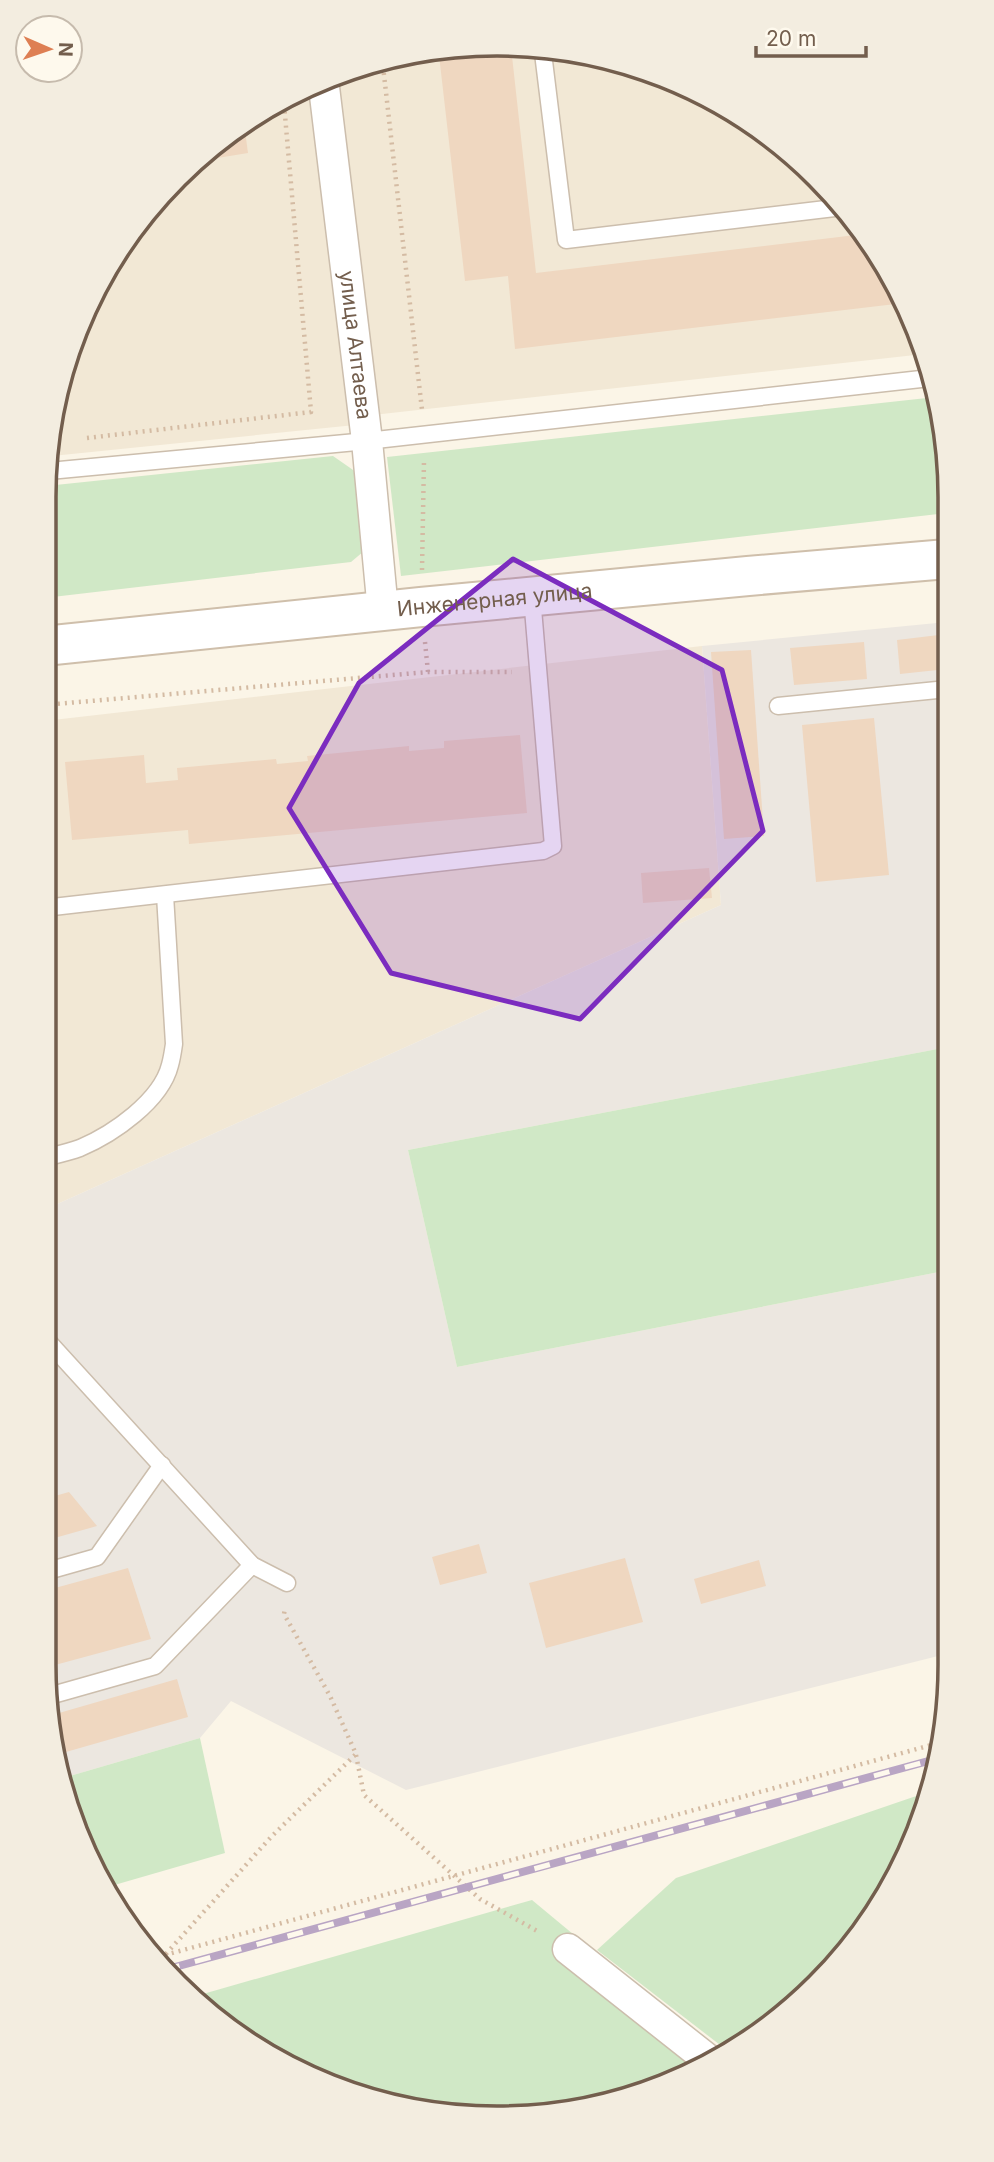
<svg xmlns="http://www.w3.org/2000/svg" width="994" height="2162" font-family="Inter,sans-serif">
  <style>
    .residential { fill: #f2e8d5 }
    .industrial { fill: #ece7e0 }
    .green { fill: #d0e8c6 }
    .building { fill: #efd7c0 }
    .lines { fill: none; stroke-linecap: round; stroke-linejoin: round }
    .lane-casing { stroke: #ccbead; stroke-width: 19 }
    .street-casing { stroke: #ccbead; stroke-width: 33 }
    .secondary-casing { stroke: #cfbfab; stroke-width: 42 }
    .path { stroke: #d4bba3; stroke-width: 4.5; stroke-dasharray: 2 5; stroke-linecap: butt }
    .lane { stroke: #fff; stroke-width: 16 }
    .street { stroke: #fff; stroke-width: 30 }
    .secondary { stroke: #fff; stroke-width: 38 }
    .rail-casing { stroke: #b9a5c4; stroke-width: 8 }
    .rail { stroke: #fef9ed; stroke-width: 5; stroke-dasharray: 16; stroke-linecap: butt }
    .marked { fill: #7b2cbf; fill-opacity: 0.2; stroke: #7b2cbf; stroke-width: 5; stroke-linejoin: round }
    .labels { text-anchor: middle; stroke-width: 5; stroke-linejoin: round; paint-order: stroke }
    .street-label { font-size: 21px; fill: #735e4d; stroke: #fef9ed }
    .rim { fill: none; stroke: #735e4d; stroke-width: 3.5 }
  </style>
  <rect width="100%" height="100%" fill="#fbf5e7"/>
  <!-- residential -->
  <g class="residential">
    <path d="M497 44 670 78 773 137 856 221 916 323 924 354 373 415 335 76Z"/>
    <path d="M314 85 355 425 52 456 78 324 176 177Z"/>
    <path d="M702 646 721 905 44 1210V721Z"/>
  </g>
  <!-- industrial -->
  <path class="industrial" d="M947 622 948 1047 408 1150 457 1367 949 1270 950 1653 406 1790 231 1701 200 1738 63 1778 44 1665V1210L721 905 702 646Z"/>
  <!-- green -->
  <g class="green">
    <path d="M936 397 946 437 947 513 401 576 387 457Z"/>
    <path d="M333 456 366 479 370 546 351 562 44 598V497L46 486Z"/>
    <path d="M948 1047 949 1270 457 1367 408 1150Z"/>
    <path d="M200 1738 225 1853 111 1886 68 1811 63 1778Z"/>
    <path d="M925 1793 916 1838 847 1949 724 2048 597 1950 676 1878Z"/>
    <path d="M532 1900 721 2057 719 2059 585 2110H409L270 2057 196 1996Z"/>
  </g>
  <!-- building -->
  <g class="building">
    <path d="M497 44 511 47 536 273 864 234 904 303 515 349 508 276 465 281 439 55Z"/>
    <path d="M245 131 248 153 199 161 211 153Z"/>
    <path d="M947 634V669L900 674 897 640Z"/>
    <path d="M864 642 867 679 794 685 790 648Z"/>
    <path d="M751 650 764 836 724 839 711 652Z"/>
    <path d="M874 718 889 875 816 882 802 725Z"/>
    <path d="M520 735 527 813 189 844 188 830 72 840 65 762 144 755 146 783 178 780 177 768 276 759 277 764 308 761 307 756 409 746V751L444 748V741Z"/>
    <path d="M709 868 712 898 643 903 641 873Z"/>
    <path d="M44 1108 50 1133 44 1134Z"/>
    <path d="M69 1492 97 1526 44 1541V1499Z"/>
    <path d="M479 1544 487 1573 440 1585 432 1557Z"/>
    <path d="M625 1558 643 1622 546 1648 529 1583Z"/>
    <path d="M759 1560 766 1586 701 1604 694 1579Z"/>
    <path d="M128 1568 151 1639 44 1668V1591Z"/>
    <path d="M177 1679 188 1717 59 1754 52 1715Z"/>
  </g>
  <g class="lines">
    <defs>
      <g id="lane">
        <path d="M543 53 566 240 843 207"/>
        <path d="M49 471 367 441 930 378"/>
        <path d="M778 706 947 689"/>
        <path d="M44 908 543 851 553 846 532 597"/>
        <path d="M44 1158C56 1155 69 1152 80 1148 113 1134 161 1101 170 1065 172 1058 173 1051 174 1044L165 895"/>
        <path d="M44 1337 252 1565 287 1583"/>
        <path d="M44 1572 97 1557 162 1465"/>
        <path d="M49 1696 155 1666 252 1565"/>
      </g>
      <g id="street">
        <path id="s1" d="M323 79 367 441 383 611"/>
        <path d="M568 1949 711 2062"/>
      </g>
      <g id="secondary">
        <path id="s2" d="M44 646 421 607 748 576 947 559"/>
      </g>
    </defs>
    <!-- lane casing -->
    <use href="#lane" class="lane-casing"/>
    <!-- street casing -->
    <use href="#street" class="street-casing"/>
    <!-- secondary casing -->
    <use href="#secondary" class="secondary-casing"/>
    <!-- path -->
    <g class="path">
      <path d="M383 66 422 410"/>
      <path d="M87 438 311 412 284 104"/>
      <path d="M422 570 424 460"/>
      <path d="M425 642 428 672"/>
      <path d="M44 705 428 672H512"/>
      <path d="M356 1755 364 1795 480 1899 539 1932"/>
      <path d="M165 1955 935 1744"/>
      <path d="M153 1959 165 1955 271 1837 356 1754 330 1696 284 1614 285 1608"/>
    </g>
    <!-- lane -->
    <use href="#lane" class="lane"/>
    <!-- street -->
    <use href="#street" class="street"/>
    <!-- secondary -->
    <use href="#secondary" class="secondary"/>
    <defs>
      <path id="rail" d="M164 1970 932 1760"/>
    </defs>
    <!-- rail casing -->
    <use href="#rail" class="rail-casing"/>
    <!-- rail -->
    <use href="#rail" class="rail"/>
  </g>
  <!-- marked area -->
  <path class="marked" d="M513 559 722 670 763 831 580 1019 391 973 289 808 359 683Z"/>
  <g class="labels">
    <!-- street labels -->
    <g class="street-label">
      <text dy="7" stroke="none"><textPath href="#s1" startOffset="268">улица Алтаева</textPath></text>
      <text dy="7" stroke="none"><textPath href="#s2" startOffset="453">Инженерная улица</textPath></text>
    </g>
  </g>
  <!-- crop -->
  <path d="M0 0H994V2162H0ZM497 56H497A441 441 0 0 1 938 497V1665A441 441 0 0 1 497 2106H497A441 441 0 0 1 56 1665V497A441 441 0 0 1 497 56Z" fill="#f3ede0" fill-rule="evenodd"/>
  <path class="rim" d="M497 56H497A441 441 0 0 1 938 497V1665A441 441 0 0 1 497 2106H497A441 441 0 0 1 56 1665V497A441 441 0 0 1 497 56Z"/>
  <!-- north arrow -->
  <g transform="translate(49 49) rotate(92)"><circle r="33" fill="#fef9ed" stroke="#c6bbad" stroke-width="2"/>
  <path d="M0-5L12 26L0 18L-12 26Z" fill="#de7f53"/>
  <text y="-10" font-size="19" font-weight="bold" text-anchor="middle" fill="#735e4d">N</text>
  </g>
  <!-- scale -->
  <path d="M756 46v10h110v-10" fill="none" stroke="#735e4d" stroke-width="3.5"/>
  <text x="766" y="46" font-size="21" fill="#735e4d" stroke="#fef9ed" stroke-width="5" paint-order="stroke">20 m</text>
</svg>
